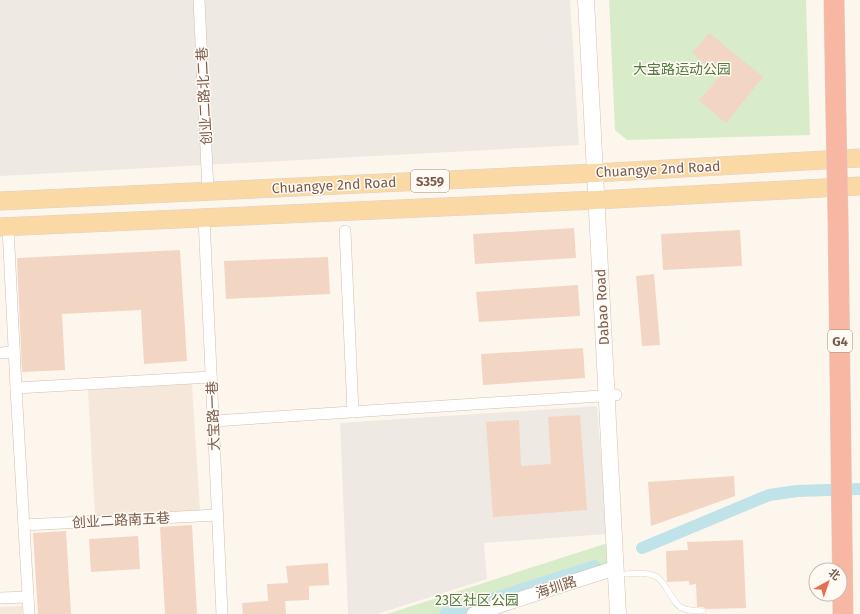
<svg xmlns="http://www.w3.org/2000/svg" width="860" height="614" font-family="'Fira Sans','Noto Sans SC',sans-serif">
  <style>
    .residential { fill: #f5e8da }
    .industrial { fill: #efe9e4 }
    .green { fill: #d8ecc9 }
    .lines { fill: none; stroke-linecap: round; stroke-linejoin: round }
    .canal { stroke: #bfe3e8; stroke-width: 12 }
    .building { fill: #f3d5c3 }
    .service-casing { stroke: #d1beb0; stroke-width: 6 }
    .minor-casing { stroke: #d1beb0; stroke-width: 12 }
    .tertiary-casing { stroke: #d1beb0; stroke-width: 15 }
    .secondary-casing { stroke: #d6c0b0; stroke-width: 17 }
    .primary-casing { stroke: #dad1cd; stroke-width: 19 }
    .motorway-casing { stroke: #dad1cd; stroke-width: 21 }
    .service { stroke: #fff; stroke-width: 5.5 }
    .minor { stroke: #fff; stroke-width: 11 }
    .tertiary { stroke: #fff; stroke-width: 14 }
    .secondary { stroke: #fff; stroke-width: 16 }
    .primary { stroke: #fbd9a5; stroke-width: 18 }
    .motorway { stroke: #f7b7a3; stroke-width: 20 }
    .motorway-bridge-casing { stroke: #dad1cd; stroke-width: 21; stroke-linecap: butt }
    .motorway-bridge { stroke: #f7b7a3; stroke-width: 20 }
    .labels { text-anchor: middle; stroke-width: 3; stroke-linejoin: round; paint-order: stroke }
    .shield { fill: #fffaf3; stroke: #a28b7f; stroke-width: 1 }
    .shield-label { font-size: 13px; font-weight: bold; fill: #7a5c4d }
    .park-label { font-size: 14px; fill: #537a41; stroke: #fffaf3 }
    .street-label { font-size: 14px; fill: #7a5c4d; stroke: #fffaf3 }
  </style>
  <rect width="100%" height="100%" fill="#fdf6ec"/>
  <!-- residential -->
  <g class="residential">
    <path d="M192 384 200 511 95 517 88 390Z"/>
    <path d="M22 606 23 614H0V607Z"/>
  </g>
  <!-- industrial -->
  <g class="industrial">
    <path d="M0 0H570L579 145 0 176Z"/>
    <path d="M597 406 607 534 484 543 487 579 377 614H348L340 423Z"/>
  </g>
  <!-- green -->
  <g class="green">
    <path d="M609 0H806L810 135 627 140 615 130Z"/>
    <path d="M614 541 615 568 479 614H387Z"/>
  </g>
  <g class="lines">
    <!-- canal -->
    <g class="canal">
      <path d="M642 548 769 495 797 491 860 489"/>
      <path d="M445 614 595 566"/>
    </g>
  </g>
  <!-- building -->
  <g class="building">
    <path d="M709 33 763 77 726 123 699 101 720 76 692 53Z"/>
    <path d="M574 228 576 258 475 264 473 234Z"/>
    <path d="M740 230 742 266 663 270 661 234Z"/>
    <path d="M180 250 187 361 144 364 141 310 62 314 65 370 22 372 17 258Z"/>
    <path d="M328 257 330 294 226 299 224 261Z"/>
    <path d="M654 274 660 345 642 346 636 276Z"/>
    <path d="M578 285 580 316 479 322 476 292Z"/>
    <path d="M583 348 585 378 483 385 481 354Z"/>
    <path d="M580 415 587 510 493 517 486 422 519 420 521 466 551 464 548 417Z"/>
    <path d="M734 476 735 496 651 526 648 482Z"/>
    <path d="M192 525 197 614H165L160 527Z"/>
    <path d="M66 531 71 614H38L33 533Z"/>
    <path d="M138 536 140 569 91 572 89 539Z"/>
    <path d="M743 540 746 608 707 609 703 607H697L696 584 689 585V581L667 582V581L666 551 688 550 687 542Z"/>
    <path d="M328 563 329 585 309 586V600L285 601 286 614H243L242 603 268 601 267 584 288 583 286 566Z"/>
  </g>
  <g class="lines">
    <defs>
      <path id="service" d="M626 574C636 573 647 572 657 577 661 580 664 584 667 589 678 608 680 611 703 611"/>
      <g id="minor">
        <path d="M199 0 208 191"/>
        <path d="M204 218 222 614"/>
        <path d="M8 227 16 388 29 614"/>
        <path d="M345 231 353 412"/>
        <path d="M0 353 14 352"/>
        <path d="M16 388 211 377"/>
        <path d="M213 421 616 395"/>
        <path d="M24 525 217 515"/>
        <path d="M0 598 28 597"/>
      </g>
      <path id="tertiary" d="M474 614 615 568"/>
      <path id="secondary" d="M586 0 618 614"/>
      <g id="primary">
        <path d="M0 201 595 173 860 158"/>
        <path d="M0 227 596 200 860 186"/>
      </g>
      <g id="motorway">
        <path d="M834 0 836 118"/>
        <path d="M838 218 843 614"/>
      </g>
    </defs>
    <!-- service casing -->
    <use href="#service" class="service-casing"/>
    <!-- minor casing -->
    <use href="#minor" class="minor-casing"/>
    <!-- tertiary casing -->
    <use href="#tertiary" class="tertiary-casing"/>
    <!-- secondary casing -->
    <use href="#secondary" class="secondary-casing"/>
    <!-- primary casing -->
    <use href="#primary" class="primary-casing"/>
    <!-- motorway casing -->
    <use href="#motorway" class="motorway-casing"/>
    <!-- service -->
    <use href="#service" class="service"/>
    <!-- minor -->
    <use href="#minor" class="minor"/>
    <!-- tertiary -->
    <use href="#tertiary" class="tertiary"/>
    <!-- secondary -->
    <use href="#secondary" class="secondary"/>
    <!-- primary -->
    <use href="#primary" class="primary"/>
    <!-- motorway -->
    <use href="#motorway" class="motorway"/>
    <defs>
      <path id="motorway-bridge" d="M836 118 838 218"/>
    </defs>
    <!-- motorway-bridge casing -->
    <use href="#motorway-bridge" class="motorway-bridge-casing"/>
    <!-- motorway-bridge -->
    <use href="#motorway-bridge" class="motorway-bridge"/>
  </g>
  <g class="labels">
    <!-- shield labels -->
    <g class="shield">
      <rect x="411" y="170" width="38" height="22" rx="3"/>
      <rect x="828" y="330" width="24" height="22" rx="3"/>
    </g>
    <g class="shield-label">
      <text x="430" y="186">S359</text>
      <text x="840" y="346">G4</text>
    </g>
    <!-- park labels -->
    <g class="park-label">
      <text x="682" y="74">大宝路运动公园</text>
      <text x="477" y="605">23区社区公园</text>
    </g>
    <!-- street labels -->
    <g class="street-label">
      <text transform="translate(204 96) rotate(-93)" y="5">创业二路北二巷</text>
      <text transform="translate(658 169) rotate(-3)" y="5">Chuangye 2nd Road</text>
      <text transform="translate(334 185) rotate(-3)" y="5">Chuangye 2nd Road</text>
      <text transform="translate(602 307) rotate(-93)" y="5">Dabao Road</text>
      <text transform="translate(213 416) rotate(-92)" y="5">大宝路一巷</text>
      <text transform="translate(121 520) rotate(-3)" y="5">创业二路南五巷</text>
      <text transform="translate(556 587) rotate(-18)" y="5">海圳路</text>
    </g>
  </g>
  <!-- north arrow -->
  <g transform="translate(828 582) rotate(40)"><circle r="19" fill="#fffaf3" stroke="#cabbb1"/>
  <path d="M0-3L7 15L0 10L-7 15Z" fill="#e76f51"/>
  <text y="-6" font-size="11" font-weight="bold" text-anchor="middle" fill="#7a5c4d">北</text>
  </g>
</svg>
